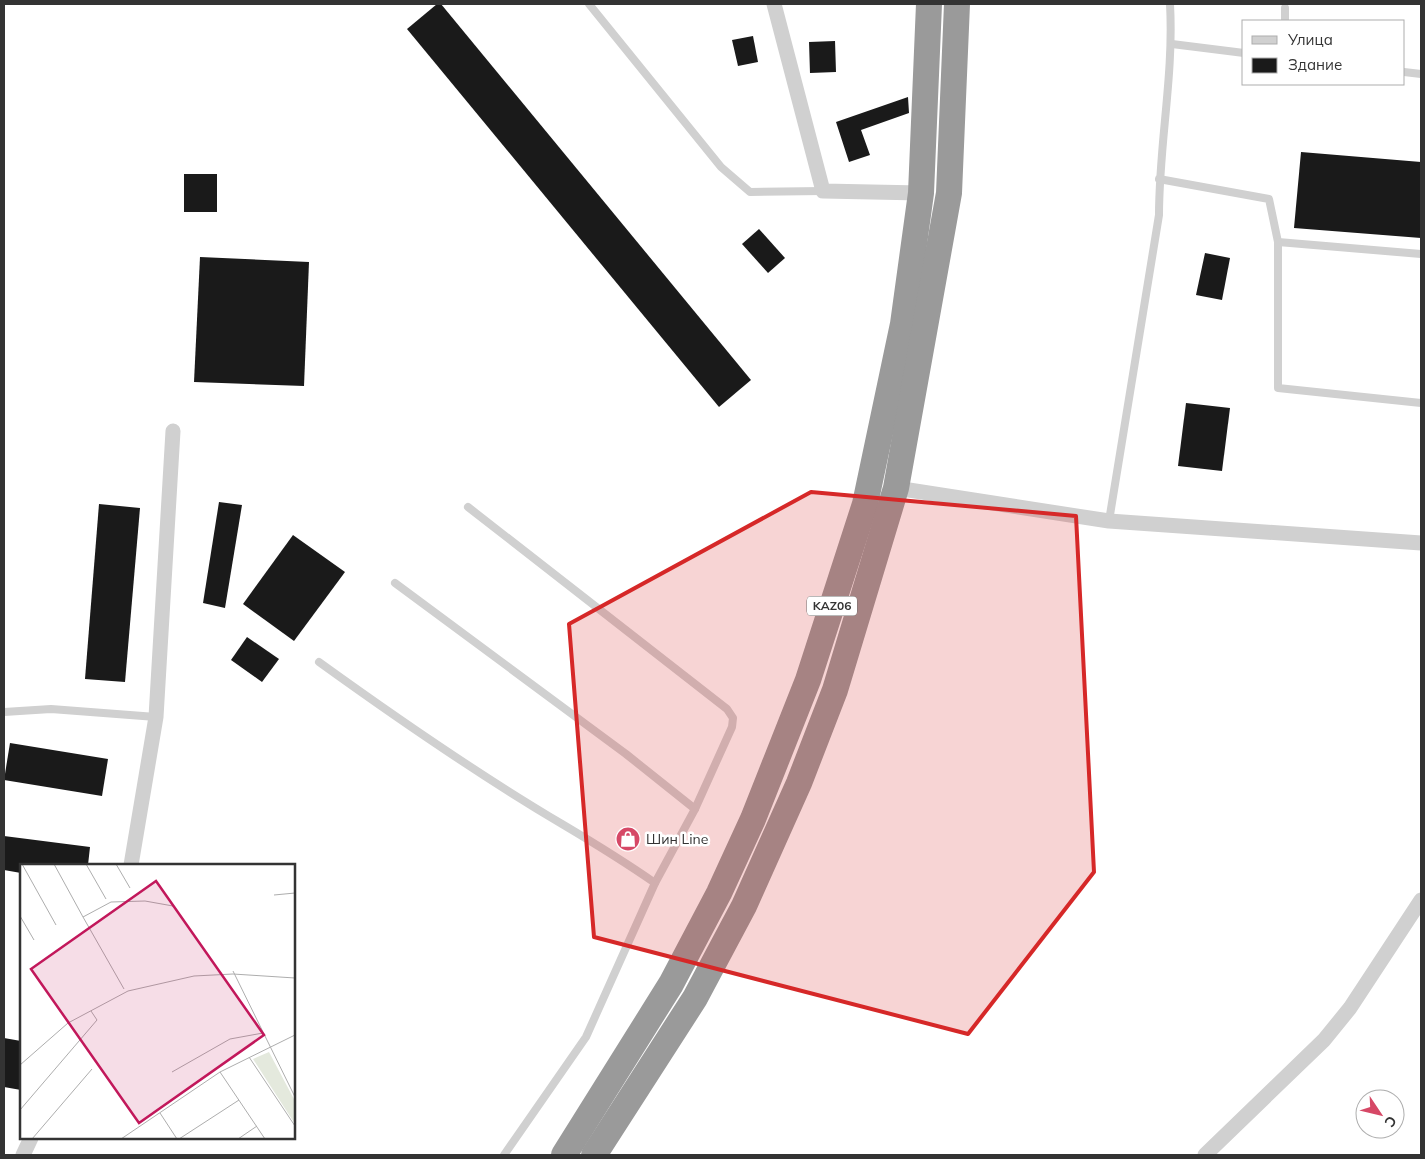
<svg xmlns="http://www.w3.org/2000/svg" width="1425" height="1159" font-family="Mulish,sans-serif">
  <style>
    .building { fill: #1a1a1a }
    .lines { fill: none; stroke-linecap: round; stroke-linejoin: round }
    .lane { stroke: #d0d0d0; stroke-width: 8 }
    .street { stroke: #d0d0d0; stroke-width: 15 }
    .highway { stroke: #9a9a9a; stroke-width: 26 }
    .marked { fill: #d62828; fill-opacity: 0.2; stroke: #d62828; stroke-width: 4; stroke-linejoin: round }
    .labels { text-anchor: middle; stroke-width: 5; stroke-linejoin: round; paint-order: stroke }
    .shield { fill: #fff; stroke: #707070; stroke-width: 1 }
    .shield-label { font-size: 12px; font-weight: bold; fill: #333 }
    .poi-label { font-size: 14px; fill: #333; stroke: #fff; text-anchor: start }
    .inset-road { fill: none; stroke: #adadad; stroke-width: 1 }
    .view { fill: #c2185b; fill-opacity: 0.15; stroke: #c2185b; stroke-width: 2.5 }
    .inset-edge { fill: none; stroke: #333; stroke-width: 2.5 }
  </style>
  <rect width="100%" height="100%" fill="#fff"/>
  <!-- building -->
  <g class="building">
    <path d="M437 4H441L751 380 719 407 407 29Z"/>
    <path d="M753 36 758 62 738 66 732 40Z"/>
    <path d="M835 41 836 72 810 73 809 42Z"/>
    <path d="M908 97 909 113 861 130 870 155 849 162 836 122Z"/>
    <path d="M1301 152 1421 162V238L1294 228Z"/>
    <rect x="184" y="174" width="33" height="38"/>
    <path d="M759 229 785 258 768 273 742 244Z"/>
    <path d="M1205 253 1230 258 1222 300 1196 295Z"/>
    <path d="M200 257 309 262 304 386 194 382Z"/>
    <path d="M1186 403 1230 408 1222 471 1178 466Z"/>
    <path d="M219 502 242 505 225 608 203 603Z"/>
    <path d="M99 504 140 508 125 682 85 679Z"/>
    <path d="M293 535 345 572 294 641 243 604Z"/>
    <path d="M247 637 279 659 262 682 231 660Z"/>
    <path d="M10 743 108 759 102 796 4 780Z"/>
    <path d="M4 836 90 847 88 865H21V873L4 870Z"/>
    <path d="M4 1038 21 1041V1090L4 1087Z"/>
  </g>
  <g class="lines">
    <!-- lane -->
    <g class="lane">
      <path d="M589 4 721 167 750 192 823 191"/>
      <path d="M1285 21V8"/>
      <path d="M1172 44 1244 53"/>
      <path d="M1404 72 1421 74"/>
      <path d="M1159 179 1269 199 1278 242 1421 254"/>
      <path d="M1278 242V388L1421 403"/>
      <path d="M468 507 727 709 733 718 732 727 695 809 655 883 586 1037 504 1155"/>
      <path d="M1109 521 1159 215C1159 144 1174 75 1170 4"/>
      <path d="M395 583 626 754 695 809"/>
      <path d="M319 662C398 719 479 775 562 824 594 843 625 862 655 883"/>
      <path d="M4 712 51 709 156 717"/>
    </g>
    <!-- street -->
    <g class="street">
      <path d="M774 4 823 191 921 193"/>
      <path d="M896 488 1109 521 1421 543"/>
      <path d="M131 865 156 717 173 431"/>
      <path d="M23 1155 31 1138"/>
      <path d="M1205 1155 1324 1040 1350 1008 1421 900"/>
    </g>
    <!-- highway -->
    <g class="highway">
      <path d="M564 1155 671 984 719 893 753 819 808 680 865 504 903 324 921 193 929 4"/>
      <path d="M594 1155 695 998 744 906 799 783 835 690 896 488 949 193 957 4"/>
    </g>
  </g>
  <!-- marked area -->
  <path class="marked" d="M811 492 1076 516 1094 872 968 1034 594 937 569 624Z"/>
  <!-- icons -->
  <defs>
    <symbol id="shop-disc" viewBox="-11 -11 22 22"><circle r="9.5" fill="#d64866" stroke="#fff"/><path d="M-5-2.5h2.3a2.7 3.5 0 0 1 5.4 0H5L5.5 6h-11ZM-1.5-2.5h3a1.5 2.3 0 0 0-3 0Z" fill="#fff"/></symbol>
  </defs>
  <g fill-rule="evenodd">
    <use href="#shop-disc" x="614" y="825" width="28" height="28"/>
  </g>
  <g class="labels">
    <!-- shield labels -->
    <rect class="shield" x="807" y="596.5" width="50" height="19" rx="4"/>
    <g class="shield-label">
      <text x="832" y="610">KАZ06</text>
    </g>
    <!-- poi labels -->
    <g class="poi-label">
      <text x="646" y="844">Шин Line</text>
    </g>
  </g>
  <!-- overview -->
  <g transform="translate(20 864)">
    <rect width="275" height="275" fill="#fff"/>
    <path d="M249 188 275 237V260L233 195Z" fill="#e4e9dd"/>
    <path class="inset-road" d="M2 0 36 61M34 0 63 53M66 0 86 35M96 0 110 24M254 31 275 29M0 52 14 76M213 107 275 233M104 125 63 53 91 38 125 37 153 42M229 193 275 262M0 201 48 159 108 127 174 112 213 110 275 114M152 208 210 175 243 169M200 208 245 275M0 246 77 156 71 147M140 249 157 275M12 275 72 205M101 275 200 208 275 171M159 275 219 236M218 275 237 262"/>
    <path class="view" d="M136 17 244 171 119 259 11 105Z"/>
    <rect width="275" height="275" class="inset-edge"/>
  </g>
  <!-- border -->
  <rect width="1425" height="1159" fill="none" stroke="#333333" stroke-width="10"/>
  <!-- legend -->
  <rect x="1242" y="20" width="162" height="65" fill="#ffffff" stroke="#adadad"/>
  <rect x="1252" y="36" width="25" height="8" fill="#d0d0d0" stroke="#adadad"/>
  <text x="1288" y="45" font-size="15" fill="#333333">Улица</text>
  <rect x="1252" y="58" width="25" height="15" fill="#1a1a1a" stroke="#adadad"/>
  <text x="1288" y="70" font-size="15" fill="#333333">Здание</text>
  <!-- north arrow -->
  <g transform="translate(1380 1114) rotate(125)"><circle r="24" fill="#ffffff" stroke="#adadad"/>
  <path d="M0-4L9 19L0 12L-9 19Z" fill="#d64866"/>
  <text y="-8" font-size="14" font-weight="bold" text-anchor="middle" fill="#333333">С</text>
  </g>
</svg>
